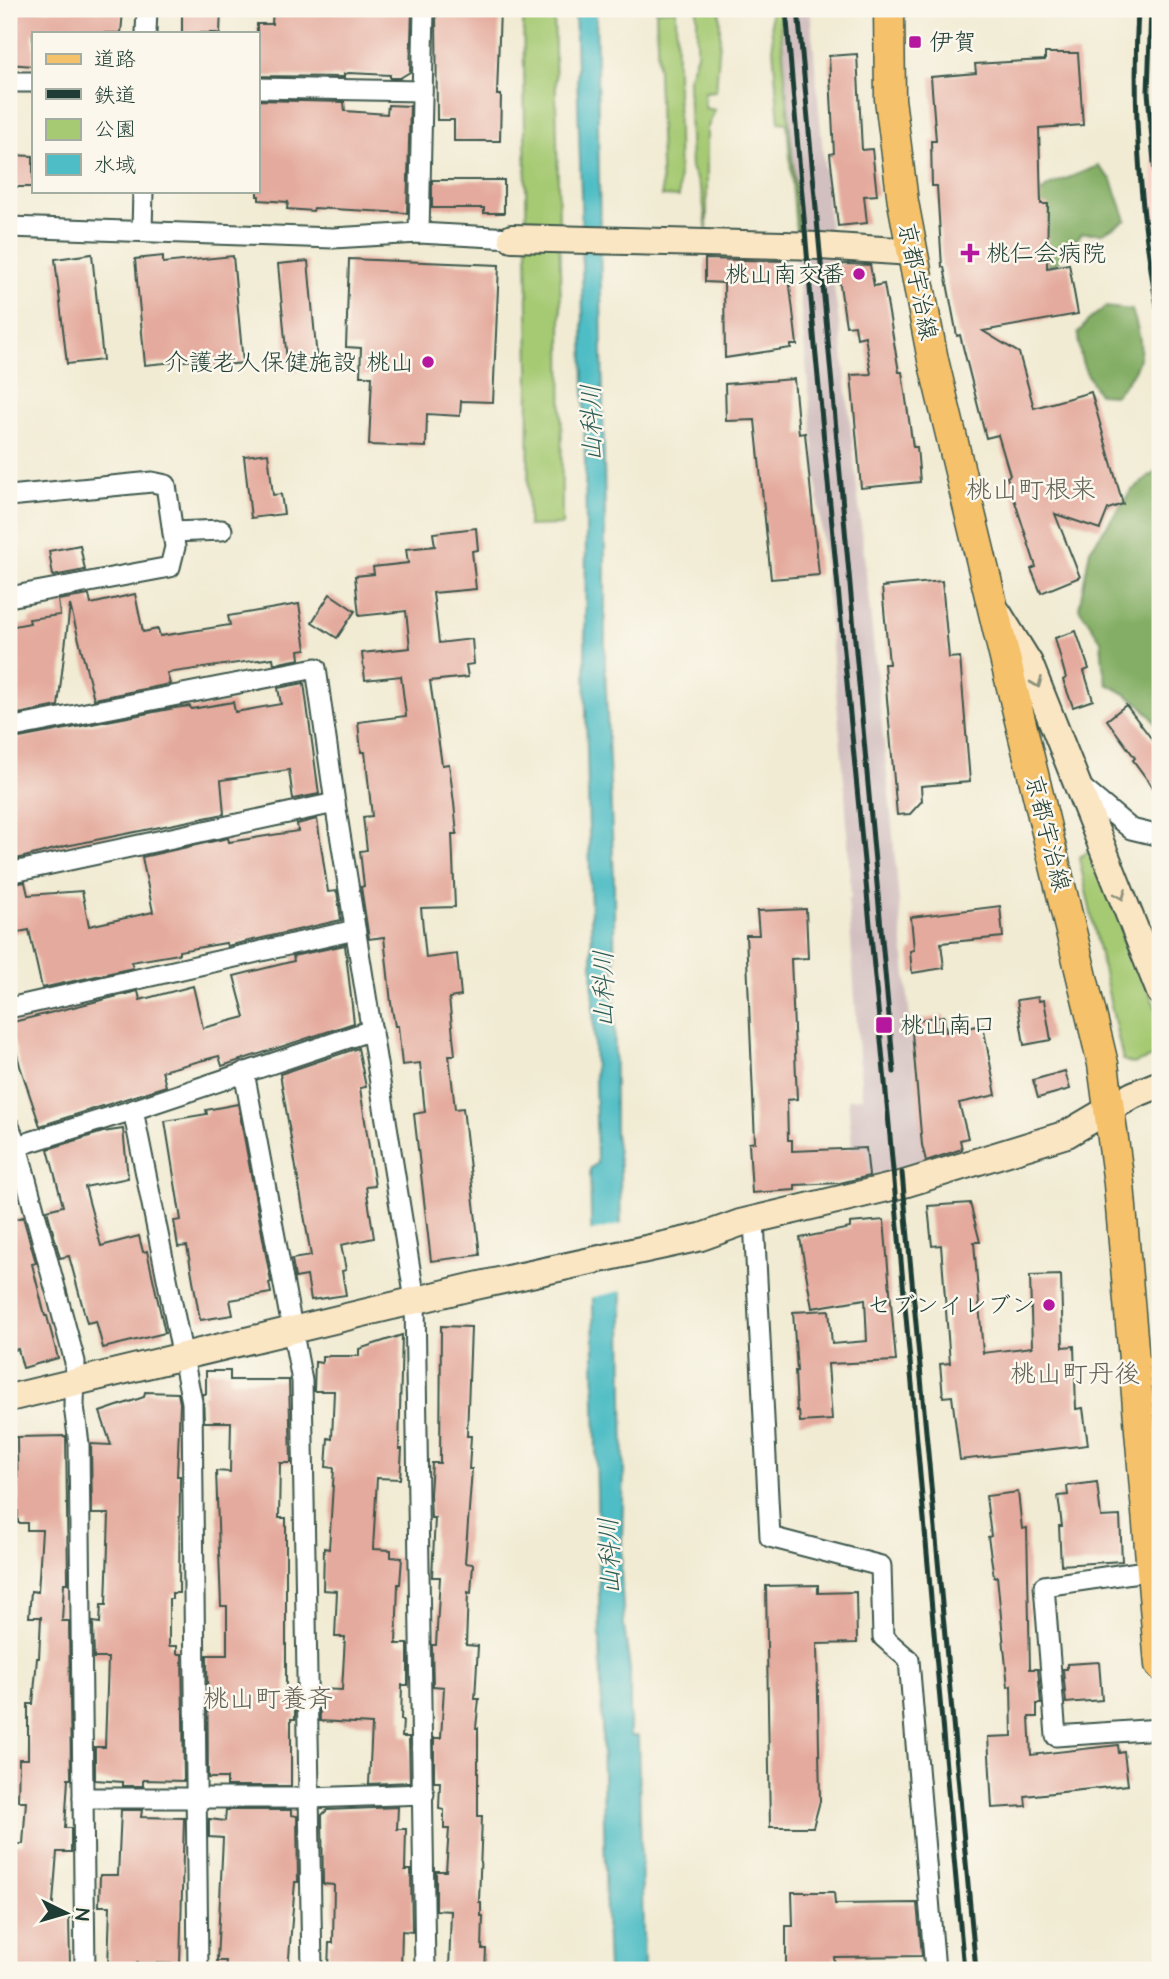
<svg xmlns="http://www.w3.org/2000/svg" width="1169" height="1979" font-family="'Architects Daughter','Klee One',sans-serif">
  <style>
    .built { fill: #f7d1c7 }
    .industrial { fill: #d2bfc0 }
    .green { fill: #a6ca73; stroke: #628454; stroke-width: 2 }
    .forest { fill: #84ae65; stroke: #52764c; stroke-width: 2 }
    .water { fill: #4fbdc5; stroke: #377d7c; stroke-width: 2 }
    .pier { fill: #f1ebd3 }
    .building { fill: #e4aa9d }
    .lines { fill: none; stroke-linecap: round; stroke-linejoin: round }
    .street-casing { stroke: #3e574c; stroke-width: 23 }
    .secondary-casing { stroke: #3e574c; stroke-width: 30 }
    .primary-casing { stroke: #3e574c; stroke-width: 33 }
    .street { stroke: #fff; stroke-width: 19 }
    .secondary { stroke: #fbe6c4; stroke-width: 26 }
    .primary { stroke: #f5c16b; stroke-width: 30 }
    .rail { stroke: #1f3d34; stroke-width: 5 }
    .oneway { stroke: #8d927c }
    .poi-dot { fill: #b5179e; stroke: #fbf7ec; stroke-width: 2.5 }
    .labels { text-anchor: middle; stroke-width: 5; stroke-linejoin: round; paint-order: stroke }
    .poi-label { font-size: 24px; fill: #1f3d34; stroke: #fbf7ec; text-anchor: start }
    .street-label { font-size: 24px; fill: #1f3d34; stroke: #fbf7ec }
    .water-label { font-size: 26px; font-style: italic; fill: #2b5d58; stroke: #fbf7ec }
    .neighbourhood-label { font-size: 26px; fill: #646359; stroke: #fbf7ec }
  </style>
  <rect width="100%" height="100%" fill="#fbf7ec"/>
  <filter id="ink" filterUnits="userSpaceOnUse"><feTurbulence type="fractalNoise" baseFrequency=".0143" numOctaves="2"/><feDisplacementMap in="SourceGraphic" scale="14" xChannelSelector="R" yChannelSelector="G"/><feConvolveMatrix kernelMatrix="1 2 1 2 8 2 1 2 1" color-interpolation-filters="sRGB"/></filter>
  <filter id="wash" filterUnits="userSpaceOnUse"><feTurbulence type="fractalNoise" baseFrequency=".00686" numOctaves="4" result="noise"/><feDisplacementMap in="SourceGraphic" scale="28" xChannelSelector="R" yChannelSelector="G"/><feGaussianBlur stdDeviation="1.57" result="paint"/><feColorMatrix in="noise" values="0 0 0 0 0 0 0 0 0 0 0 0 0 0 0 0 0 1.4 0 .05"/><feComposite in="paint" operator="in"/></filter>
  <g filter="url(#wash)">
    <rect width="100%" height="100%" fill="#f1ebd3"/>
    <!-- built -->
    <path class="built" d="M1152 9H1160V233L1154 232 1149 64Z"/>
    <!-- industrial -->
    <g class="industrial">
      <path d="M775 9H810L830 231 798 229Z"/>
      <path d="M796 254 830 257 842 344 888 783 916 1084 952 1112 962 1149 919 1166 849 1180 853 1158 848 1099 862 1098 848 899H851L845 791Z"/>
    </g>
    <!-- green -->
    <g class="green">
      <path d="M523 9H554L561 310 562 525 528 526 529 370Z"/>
      <path d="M676 9 679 197 662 196 656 11Z"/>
      <path d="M697 9H720V39L716 91 704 92 705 108 715 110 707 129V231L702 192 691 168 688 79 697 54Z"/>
      <path d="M770 9H779L799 231 796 230 787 123 779 122Z"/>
      <path d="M1088 851 1095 855 1160 1019V1054L1133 1064 1123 1060 1080 863V857Z"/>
    </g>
    <!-- forest -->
    <g class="forest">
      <path d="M1098 166 1112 180 1126 220 1103 233H1082L1059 262 1037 270 1040 194 1048 186Z"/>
      <path d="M1105 307 1132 310C1146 352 1144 363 1115 395L1099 394C1084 371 1079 361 1078 333L1088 321Z"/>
      <path d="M1158 470H1160V731C1147 705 1132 697 1107 684L1103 666 1101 640 1079 608 1090 550 1131 491Z"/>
    </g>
    <!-- water -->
    <path class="water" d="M575 9H596L605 520V665L614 880 615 1134 620 1167 624 1469 621 1574 624 1626 630 1670V1736H638L644 1970H608L606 1918 590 1169 597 1163 585 669 586 526 581 194Z"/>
    <!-- pier -->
    <path class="pier" d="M624 1224 625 1290 589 1298 588 1232Z"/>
    <g id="blocks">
      <!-- building -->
      <g class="building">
        <path d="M9 9 123 11 121 33H33V66L9 64Z"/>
        <path d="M182 9H221L220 33H182Z"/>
        <path d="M273 9H412L410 72 400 78H390V75L349 73 344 74V77L257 76V24H272Z"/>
        <path d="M436 9H500L497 95H501L500 141H454V120H437Z"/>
        <path d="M1045 53H1078L1083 125 1039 128 1041 204H1048L1047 268 1069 264 1078 314 983 331 1019 353 1034 408 1091 392 1123 504 1108 509 1100 529 1055 514 1080 577 1041 593 1031 569 1036 567 1007 477 1010 475 998 435 986 438 960 335 957 336 944 267H942L937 186H932L931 141H936L931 77 976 73 975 64 1045 60Z"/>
        <path d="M857 54 862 150 872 149 877 195 864 196 867 223 838 226 830 154 834 153 829 56Z"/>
        <path d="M257 100 344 102 345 111 387 114 388 105 410 106 407 213 314 208 313 211 287 209 288 202 259 200V196H257Z"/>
        <path d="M9 155 33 156V187H9Z"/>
        <path d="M432 180H504V213H484V208H432Z"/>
        <path d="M92 254 103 360 67 364 55 259Z"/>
        <path d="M163 256V263L233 256 243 363 206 367V359L145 365 135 259Z"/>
        <path d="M349 259 499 265 493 402 461 401 460 416 427 414 426 447 369 445 372 376H360L361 348 346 347Z"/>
        <path d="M705 259 787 261 797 345H791V348L725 358 724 283 705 282Z"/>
        <path d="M308 261 318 370 288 372 278 264Z"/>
        <path d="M847 264 870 265 874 286 884 284 899 372H902L913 447H917L920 482 861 488 851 375 871 374 865 336 857 338 855 325 846 326 837 265Z"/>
        <path d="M794 379 799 434 805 433 819 575 771 579 755 420 726 421 725 384Z"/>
        <path d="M268 453 273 495 281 494 284 514 251 518 244 456Z"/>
        <path d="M476 528 478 550 472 551 476 589 433 593 439 643 472 639 474 664 466 665 468 677 430 681 442 765 449 764 454 803 457 834H452L455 907 421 908 426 958 457 954 461 996 449 998 455 1055H449L455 1109 463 1108 480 1255 431 1261 414 1114 425 1112 420 1063 402 1065 398 1026H395L391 1003 384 937 369 939 361 887 364 886 360 851 367 850 363 817 372 816 365 752H361L358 722 406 716 401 676 365 680 362 653 410 648 406 611 359 616 355 576 374 574 373 567 408 563 406 549 435 546 433 533Z"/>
        <path d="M80 545 85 570 53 576 49 551Z"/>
        <path d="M942 581 949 658 960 657 970 782 921 786 922 801 910 814 897 815 884 664H889L882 587Z"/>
        <path d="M135 594 143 632 158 629 160 636 230 625 228 616 299 604 306 649 299 650 300 659 274 664 273 658 167 673 170 684 94 699 70 605 58 706 13 715 9 699V627L30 623 29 619 60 615 58 600 89 595 91 604Z"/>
        <path d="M330 594 355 611 337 638 312 622Z"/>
        <path d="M1076 631 1089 669 1084 671 1093 700 1073 707 1063 680 1066 678 1055 638Z"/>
        <path d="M304 683 319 794 293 799 289 770 221 780 224 814 66 846 9 861V740L175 708 190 706 191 709 233 702 235 712 281 704 278 688Z"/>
        <path d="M1126 705 1160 750V797L1133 760 1135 758 1107 720Z"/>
        <path d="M317 819 328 892 337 891 341 920 227 946 226 943 179 951V954L131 962 133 968 42 988 29 930 9 934V885L25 882 28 895 82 891 89 926 153 912 142 857 228 838 229 842 298 831 297 824Z"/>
        <path d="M1000 906 1003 937 941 943 944 968 912 973 910 951 914 950 911 917Z"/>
        <path d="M806 909 808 958 791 959 797 1099 787 1100 788 1140H792V1151L866 1148 869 1176 840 1183 795 1185V1190L752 1193 749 1143 755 1142 746 935H759L757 911Z"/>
        <path d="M345 945 354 1023 222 1066 219 1056 162 1071 166 1086 40 1126 20 1066 9 1023 138 991 140 1000 193 986 203 1028 245 1017 234 976 294 961 293 956Z"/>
        <path d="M1038 997 1039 1001 1044 1000 1051 1040 1024 1045 1017 1000Z"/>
        <path d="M944 1016 946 1032 983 1025 996 1095 959 1103 968 1138 960 1140 962 1149 926 1161 922 1145 911 1021Z"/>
        <path d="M358 1048 366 1087 360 1088 375 1186 366 1187 374 1238 341 1245 346 1270 342 1271 346 1295 311 1300 307 1276 295 1278 292 1259 311 1256 280 1074Z"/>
        <path d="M1065 1071 1070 1089 1038 1098 1033 1080Z"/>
        <path d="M238 1104 271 1282 269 1283 271 1293 230 1300 233 1315 200 1320 187 1246 178 1247 174 1221 181 1220 165 1121 207 1114 206 1110Z"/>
        <path d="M123 1129 128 1178 85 1187 101 1246 139 1236 143 1252 147 1251 165 1333 103 1348 96 1321 87 1323 69 1256 60 1258 47 1210 63 1206 48 1149 103 1132Z"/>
        <path d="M970 1203 980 1242H974L983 1353 1032 1347 1030 1276 1061 1275 1063 1347 1074 1346 1076 1409 1083 1408 1088 1445 960 1460 952 1396 943 1397 940 1364 950 1363 941 1245 932 1246 928 1206Z"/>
        <path d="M23 1217 36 1263 32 1264 45 1316H47L58 1358 23 1368 18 1349 9 1351V1221Z"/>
        <path d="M884 1220 896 1361 828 1364 832 1420 800 1422 799 1411H797L795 1371H797L793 1312 829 1310 832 1344 867 1341 865 1299 812 1308 800 1238 850 1228V1223Z"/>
        <path d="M441 1326 471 1327 467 1436H471L469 1469H472L465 1563 473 1564 471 1593 468 1592 466 1645 478 1646 475 1699H479L476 1728H478V1816H482L479 1902H481V1916H483L482 1949H486L485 1970H449L451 1911 436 1910V1871H446L449 1829H444V1810L439 1809 440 1782H434V1738H441L444 1687 433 1686 432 1645H436L440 1577H432L435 1518H431L430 1494 432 1463H440Z"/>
        <path d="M402 1335 399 1449H402L400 1479 377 1478 373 1549 391 1550V1557L402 1558 400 1584H398L396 1644H408V1685H402L401 1720H403L402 1737H409L410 1782 369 1784 372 1724 320 1721 319 1689 342 1690 345 1637H335L337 1591 323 1590 324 1548 329 1549 334 1468 326 1467 328 1438 332 1439 334 1391H314L315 1362 322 1363V1356H359V1349Z"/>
        <path d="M206 1371H230V1380H289L291 1463H280L279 1518H286V1701H295V1719H291V1786H227V1778H208L207 1655H227V1606H221L216 1471 230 1472 231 1422H204L203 1394H206Z"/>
        <path d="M145 1392 178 1393 180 1403 177 1476H180L179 1593H172V1599H169V1646H177V1654H182L184 1781 143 1780V1786H123V1782L95 1780V1747H105L108 1658H94L93 1622 100 1623 101 1605H106L109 1514H92L91 1444 111 1445 100 1412 144 1397Z"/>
        <path d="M66 1436 68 1579V1583H64L62 1621H69L71 1779H68L65 1828H71V1852H57L52 1915 69 1916 70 1966H67V1970H13V1968H9L12 1867H9V1844H23L26 1801H18L19 1759H28V1704H33L37 1658H39L41 1617H29L31 1591 38 1592 42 1530H27V1523H18L17 1437Z"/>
        <path d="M1097 1482 1101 1517 1120 1516 1122 1561 1061 1565 1059 1526H1062L1058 1496 1068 1495 1067 1486Z"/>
        <path d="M1018 1492 1022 1529 1027 1528 1030 1669H1038L1041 1704H1037V1717H1029L1031 1755 1118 1745 1119 1753 1124 1752 1128 1785 1025 1796 1026 1806 992 1808 988 1737 1012 1736 1011 1686 1008 1687 997 1576 994 1577 988 1537 991 1536 986 1496Z"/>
        <path d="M818 1585V1593L856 1592 857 1643 817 1644 820 1801 813 1827H770L766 1586Z"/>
        <path d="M1099 1662 1102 1700 1066 1703 1063 1669H1067V1664Z"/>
        <path d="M398 1807 397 1829H406L405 1870H411L412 1932 402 1931 401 1970H328L329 1943H333L334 1885 323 1884 322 1815 327 1810Z"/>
        <path d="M121 1810H142L141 1817 184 1818 180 1964 137 1963 136 1969 108 1968 110 1906H99L100 1875H118Z"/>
        <path d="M226 1810H291V1815L297 1816 298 1882H295L288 1970H225L226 1961H217L223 1838 209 1837V1819L225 1821Z"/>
        <path d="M792 1892H834L835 1904 917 1903 922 1956 834 1957 835 1970H786V1926H793Z"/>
      </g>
    </g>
  </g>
  <g filter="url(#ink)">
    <use href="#blocks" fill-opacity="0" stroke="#3e574c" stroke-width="2"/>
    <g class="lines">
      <defs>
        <g id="street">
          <path d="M146 33 147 9"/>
          <path d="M9 82H33"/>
          <path d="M257 88 422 91"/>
          <path d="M9 227 333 238 419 233 512 238"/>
          <path d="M142 231 143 191"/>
          <path d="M419 233 424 9"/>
          <path d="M9 496 152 482 166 485 175 547 170 567 9 597"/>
          <path d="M173 532 222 530"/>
          <path d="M9 728 316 668 335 803 415 1300 425 1970"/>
          <path d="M1080 786 1131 829 1160 836"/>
          <path d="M9 873 335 803"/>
          <path d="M9 1008 355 930"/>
          <path d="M244 1072 302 1381 312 1970"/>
          <path d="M133 1110 192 1402 198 1970"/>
          <path d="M9 1126 17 1146 75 1362 74 1406 79 1444 85 1970"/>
          <path d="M17 1146 133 1110 372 1030"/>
          <path d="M754 1220 770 1537 881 1566 883 1637 909 1660 935 1970"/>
          <path d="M1152 1570 1044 1586 1056 1736 1160 1729"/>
          <path d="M83 1798H309L424 1794"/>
        </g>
        <g id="secondary">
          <path d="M512 238 820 246 912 252"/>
          <path d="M998 613 1029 663 1160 992"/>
          <path d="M9 1398 471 1287 701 1237 740 1223 904 1184 1067 1134 1133 1095 1160 1084"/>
        </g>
        <path id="primary" d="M889 9 890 99 903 202 933 360 1103 1064 1119 1184 1160 1665"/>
      </defs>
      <!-- street casing -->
      <use href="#street" class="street-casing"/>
      <!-- secondary casing -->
      <use href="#secondary" class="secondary-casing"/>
      <!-- primary casing -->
      <use href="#primary" class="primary-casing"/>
      <!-- street -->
      <use href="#street" class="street"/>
      <!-- secondary -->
      <use href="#secondary" class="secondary"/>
      <!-- primary -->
      <use href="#primary" class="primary"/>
      <!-- rail -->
      <g class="rail">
        <path d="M786 9 815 346 888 1114 964 1970"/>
        <path d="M798 9 894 1072"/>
        <path d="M1138 9C1132 113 1141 221 1160 324"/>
        <path d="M1151 9 1148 92 1160 233"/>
        <path d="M902 1173 976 1970"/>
      </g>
    </g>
    <!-- one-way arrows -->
    <defs><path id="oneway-chevron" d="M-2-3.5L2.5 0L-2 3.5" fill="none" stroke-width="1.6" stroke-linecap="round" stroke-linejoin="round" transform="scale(1.75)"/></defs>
    <g class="oneway">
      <use href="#oneway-chevron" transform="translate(1037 683) rotate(68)"/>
      <use href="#oneway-chevron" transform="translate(1121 895) rotate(68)"/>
    </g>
  </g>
  <!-- markers -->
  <g class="poi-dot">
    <rect x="908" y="35" width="14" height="14" rx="3.5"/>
    <path d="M966.5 242.5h7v7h7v7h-7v7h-7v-7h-7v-7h7z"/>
    <circle cx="859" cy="274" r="7"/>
    <circle cx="428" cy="362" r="7"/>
    <rect x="875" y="1016" width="18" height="18" rx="3.5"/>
    <circle cx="1049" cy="1305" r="7"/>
  </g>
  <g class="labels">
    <!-- poi labels -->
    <g class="poi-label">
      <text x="929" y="50">伊賀</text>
      <text x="986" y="261">桃仁会病院</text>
      <text x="845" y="282" text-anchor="end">桃山南交番</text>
      <text x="414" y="370" text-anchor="end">介護老人保健施設 桃山</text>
      <text x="900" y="1033">桃山南口</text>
      <text x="1035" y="1313" text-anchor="end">セブンイレブン</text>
    </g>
    <!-- street labels -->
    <g class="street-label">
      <text transform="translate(918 281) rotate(79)" y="8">京都宇治線</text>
      <text transform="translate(1048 833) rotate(76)" y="8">京都宇治線</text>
    </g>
    <!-- water labels -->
    <g class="water-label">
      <text transform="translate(591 423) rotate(-91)" y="9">山科川</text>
      <text transform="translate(603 989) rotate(-90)" y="9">山科川</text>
      <text transform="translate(609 1556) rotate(-92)" y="9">山科川</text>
    </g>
    <!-- neighbourhood labels -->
    <g class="neighbourhood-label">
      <text x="1031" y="498">桃山町根来</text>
      <text x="1075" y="1382">桃山町丹後</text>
      <text x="268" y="1707">桃山町養斉</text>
    </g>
  </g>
  <!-- margin -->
  <rect width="1169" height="1979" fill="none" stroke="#fbf7ec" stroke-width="35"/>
  <!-- legend -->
  <rect x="32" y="32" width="228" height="161" fill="#fbf7ec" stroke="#a3ada2" stroke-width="2"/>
  <rect x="46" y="54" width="35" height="10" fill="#f5c16b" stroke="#a3ada2" stroke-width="2"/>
  <text x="94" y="66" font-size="21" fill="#1f3d34">道路</text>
  <rect x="46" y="89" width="35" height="10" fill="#1f3d34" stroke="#a3ada2" stroke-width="2"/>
  <text x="94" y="102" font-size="21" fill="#1f3d34">鉄道</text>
  <rect x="46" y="119" width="35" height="21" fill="#a6ca73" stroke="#a3ada2" stroke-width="2"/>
  <text x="94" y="136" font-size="21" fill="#1f3d34">公園</text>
  <rect x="46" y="154" width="35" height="21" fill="#4fbdc5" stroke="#a3ada2" stroke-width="2"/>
  <text x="94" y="172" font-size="21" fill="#1f3d34">水域</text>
  <!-- north arrow -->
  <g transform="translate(66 1913) rotate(95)" stroke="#fbf7ec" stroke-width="5" paint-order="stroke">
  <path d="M0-5L12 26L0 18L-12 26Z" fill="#1f3d34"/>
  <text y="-10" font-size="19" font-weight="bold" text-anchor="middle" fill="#1f3d34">N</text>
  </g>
</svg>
